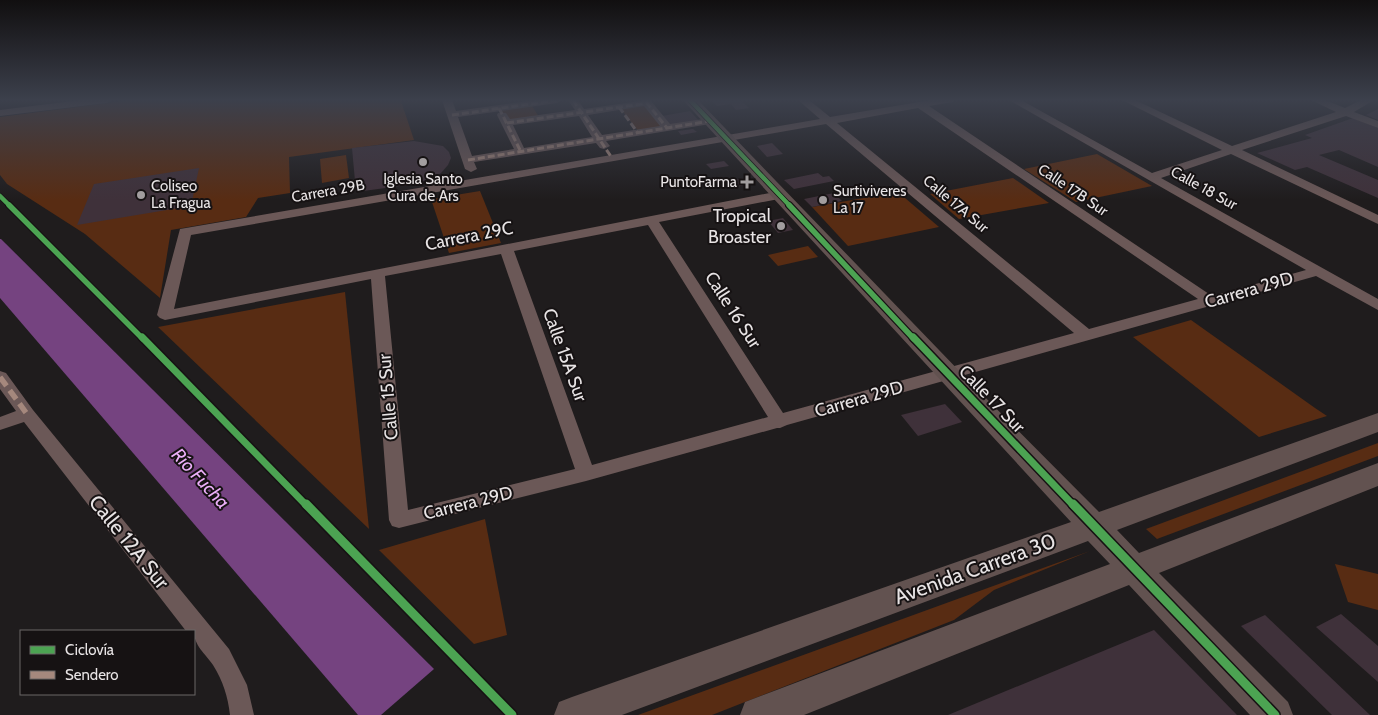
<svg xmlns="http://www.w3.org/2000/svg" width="1378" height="715" font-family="Cabin,sans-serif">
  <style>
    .green { fill: #582c13 }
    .water { fill: #754380 }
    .building { fill: #3f313a }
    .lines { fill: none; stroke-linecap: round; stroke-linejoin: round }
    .street { fill: #6b5857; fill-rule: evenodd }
    .secondary { fill: #625250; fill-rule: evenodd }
    .quiet-far1 { stroke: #a5887d; stroke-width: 3; stroke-dasharray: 7 3; stroke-linecap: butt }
    .quiet { stroke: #a5887d; stroke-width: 5.5; stroke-dasharray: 11 5.5; stroke-linecap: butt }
    .cycleway-far3-casing { stroke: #161213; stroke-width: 6 }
    .cycleway-far2-casing { stroke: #161213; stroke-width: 8 }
    .cycleway-far1-casing { stroke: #161213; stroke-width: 10 }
    .cycleway-casing { stroke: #161213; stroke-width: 12 }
    .cycleway-far3 { stroke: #4ca352; stroke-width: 4.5 }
    .cycleway-far2 { stroke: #4ca352; stroke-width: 5.5 }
    .cycleway-far1 { stroke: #4ca352; stroke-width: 7 }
    .cycleway { stroke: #4ca352; stroke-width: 9 }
    .poi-dot { fill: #a29e9f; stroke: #161213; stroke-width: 2 }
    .labels { text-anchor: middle; stroke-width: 4; stroke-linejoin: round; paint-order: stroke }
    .far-poi-label { font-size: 15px; fill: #e8e4e5; stroke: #161213; text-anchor: start }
    .far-street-label { font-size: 15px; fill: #e8e4e5; stroke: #161213 }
    .poi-label { font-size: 18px; fill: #e8e4e5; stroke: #161213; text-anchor: end }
    .street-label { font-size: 18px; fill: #e8e4e5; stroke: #161213 }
    .water-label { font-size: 19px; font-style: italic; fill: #ecaff9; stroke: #161213 }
    .near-street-label { font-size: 21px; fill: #e8e4e5; stroke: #161213 }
  </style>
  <rect width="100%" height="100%" fill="#1f1c1d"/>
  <!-- green -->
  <g class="green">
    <path d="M132 100H403L401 101 414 140 289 157 290 193 258 198 246 217 171 230 160 298 85 234 7 184 0 175V117Z"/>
    <path d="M647 103 665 127 639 132 620 108Z"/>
    <path d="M531 104 540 119 507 123 499 108Z"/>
    <path d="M1097 154 1152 186 1076 202 1024 169Z"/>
    <path d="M346 155 349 178 322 183 320 159Z"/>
    <path d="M1013 178 1049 203 959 219 930 194Z"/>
    <path d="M480 191 501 243 449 253 431 199Z"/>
    <path d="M898 192 939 227 848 246 812 207Z"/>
    <path d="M808 246 818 257 778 266 768 255Z"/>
    <path d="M345 292 369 529 158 327Z"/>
    <path d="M1191 320 1315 408 1327 416 1259 437 1133 337Z"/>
    <path d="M1378 443V456L1157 539 1146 529Z"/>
    <path d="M485 519 507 635 474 644 379 550Z"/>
    <path d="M1090 551 994 590 954 620 712 715H638Z"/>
    <path d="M1335 564 1378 574V610L1348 602Z"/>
  </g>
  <!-- water -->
  <path class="water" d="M0 239H1L434 669 381 715H358L0 298Z"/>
  <!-- building -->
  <g class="building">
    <path d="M711 100H740L749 108 736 110 731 104 717 106Z"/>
    <path d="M1378 109V120L1366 115Z"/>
    <path d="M690 111 700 122 671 127 662 116Z"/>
    <path d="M1353 118 1378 128V167L1339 150 1319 155 1378 180V198L1307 167 1295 170 1257 153 1312 138 1305 135Z"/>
    <path d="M693 129 697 132 681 135 678 131Z"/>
    <path d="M414 141 443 146 449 152 451 158 448 165 441 173 433 178 415 184 356 192 352 148Z"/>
    <path d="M772 143 783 154 767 157 757 146Z"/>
    <path d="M724 161 729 166 711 169 706 164Z"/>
    <path d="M199 168 191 206 77 225 94 184Z"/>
    <path d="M818 173 823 177 829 176 834 181 794 189 784 180Z"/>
    <path d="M747 178 752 184 735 187 731 180Z"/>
    <path d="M834 193 842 201 812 207 804 199Z"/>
    <path d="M783 218 793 230 778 233 768 221Z"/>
    <path d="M945 404 962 422 918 436 901 415Z"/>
    <path d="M1341 614 1378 646V682L1316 627Z"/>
    <path d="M1265 615 1370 715H1332L1241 626Z"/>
    <path d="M1154 630 1237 715H948Z"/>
  </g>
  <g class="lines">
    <!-- street -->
    <g class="street">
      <path d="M81 100H112L107 103 0 116V110Z"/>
      <path d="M442 100H452L456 111 535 100H562L557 103 458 117 472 156 514 149 497 115 498 113H506L510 119 575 110 568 100H578L584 109 647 100 651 101 670 124 710 118 715 121 710 124 606 141 610 146 604 149 600 148 596 143 474 162 477 169 471 172 465 169ZM644 106 660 126 602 135 588 115ZM579 116 592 137 524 148 513 125Z"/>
      <path d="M798 100H809L830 117 931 100H954L953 102 929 106 1212 296 1306 270 1009 100H1021L1152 173 1222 150 1122 100H1135L1232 146 1336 112 1311 100H1325L1345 108 1361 100H1374L1354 112 1378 121V128L1346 116 1242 150 1378 215V224L1231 154 1161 178 1378 299V310L1316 276 787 425 780 428H777L586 481 399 528 392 526 389 520 371 279 165 320 160 318 157 315 180 229 820 119ZM918 108 1198 299 1089 329 837 123ZM826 124 1074 333 783 413 659 222 784 198 786 195 780 191 174 309 191 235ZM648 225 768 417 592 465 514 251ZM501 254 575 469 408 510 385 276Z"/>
      <path d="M0 371 6 373 33 410 229 649 247 685 254 715H230C228 697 223 681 213 665 205 653 194 646 194 631H186L24 422 0 430V417L16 411 0 389Z"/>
    </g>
    <!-- secondary -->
    <path class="secondary" d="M683 100H698L966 378 1099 512 1378 413V432L1117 530 1139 553 1378 463V486L1159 573 1288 702 1293 715H1250L1129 585 804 715H740L745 702 758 697 1110 564 1088 541 622 715H554L559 702 572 697 1071 522Z"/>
    <!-- quiet-far1 -->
    <g class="quiet-far1">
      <path d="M573 100 612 158"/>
      <path d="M619 107 638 133"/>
      <path d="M499 108 521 152"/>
      <path d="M452 115 557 100"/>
      <path d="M507 123 647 103 667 128"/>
      <path d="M468 160 710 121"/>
    </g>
    <!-- quiet -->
    <path class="quiet" d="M0 377 27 414"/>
    <defs>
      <g id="cycleway-far3">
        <path d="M690 100 790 206"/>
        <path d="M0 196 10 206"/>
      </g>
      <g id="cycleway-far2">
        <path d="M9 205 143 339"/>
        <path d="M789 205 914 339"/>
      </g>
      <g id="cycleway-far1">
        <path d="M142 337 307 506"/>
        <path d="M913 337 1074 506"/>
      </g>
      <g id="cycleway">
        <path d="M306 504 512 715"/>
        <path d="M1073 504 1275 715"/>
      </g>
    </defs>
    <!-- cycleway-far3 casing -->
    <use href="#cycleway-far3" class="cycleway-far3-casing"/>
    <!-- cycleway-far2 casing -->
    <use href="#cycleway-far2" class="cycleway-far2-casing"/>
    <!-- cycleway-far1 casing -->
    <use href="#cycleway-far1" class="cycleway-far1-casing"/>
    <!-- cycleway casing -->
    <use href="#cycleway" class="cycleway-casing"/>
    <!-- cycleway-far3 -->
    <use href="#cycleway-far3" class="cycleway-far3"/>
    <!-- cycleway-far2 -->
    <use href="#cycleway-far2" class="cycleway-far2"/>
    <!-- cycleway-far1 -->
    <use href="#cycleway-far1" class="cycleway-far1"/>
    <!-- cycleway -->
    <use href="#cycleway" class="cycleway"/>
  </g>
  <!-- sky -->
  <linearGradient id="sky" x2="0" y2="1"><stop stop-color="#110f10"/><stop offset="0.5" stop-color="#3c404c"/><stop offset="1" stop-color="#3c404c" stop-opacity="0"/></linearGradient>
  <rect width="1378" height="200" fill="url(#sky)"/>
  <!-- markers -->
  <g class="poi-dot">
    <circle cx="423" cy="162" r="5"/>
    <path d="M744.5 174.5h5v5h5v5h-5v5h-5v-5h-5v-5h5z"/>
    <circle cx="141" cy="195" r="5"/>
    <circle cx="823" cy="200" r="5"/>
    <circle cx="781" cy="226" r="5"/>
  </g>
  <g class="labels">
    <!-- far-poi labels -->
    <g class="far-poi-label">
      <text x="423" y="184" text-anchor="middle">Iglesia Santo<tspan x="423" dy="17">Cura de Ars</tspan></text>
      <text x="737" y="187" text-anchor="end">PuntoFarma</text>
      <text x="151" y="191">Coliseo<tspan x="151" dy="17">La Fragua</tspan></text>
      <text x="833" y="196">Surtiviveres<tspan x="833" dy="17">La 17</tspan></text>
    </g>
    <!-- far-street labels -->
    <g class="far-street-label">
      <text transform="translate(1204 188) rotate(29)" y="5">Calle 18 Sur</text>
      <text transform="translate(1073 190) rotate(34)" y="5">Calle 17B Sur</text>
      <text transform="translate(328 191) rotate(-10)" y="5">Carrera 29B</text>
      <text transform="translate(956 204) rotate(40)" y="5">Calle 17A Sur</text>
    </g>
    <!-- poi labels -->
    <g class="poi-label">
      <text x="771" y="222">Tropical<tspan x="771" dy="21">Broaster</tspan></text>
    </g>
    <!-- street labels -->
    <g class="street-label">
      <text transform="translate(469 236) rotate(-11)" y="6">Carrera 29C</text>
      <text transform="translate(1249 290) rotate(-16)" y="6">Carrera 29D</text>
      <text transform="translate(733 310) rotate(57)" y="6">Calle 16 Sur</text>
      <text transform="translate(565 355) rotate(70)" y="6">Calle 15A Sur</text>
      <text transform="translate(388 397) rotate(-95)" y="6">Calle 15 Sur</text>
      <text transform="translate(859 399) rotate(-16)" y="6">Carrera 29D</text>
      <text transform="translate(992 399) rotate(46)" y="6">Calle 17 Sur</text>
      <text transform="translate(468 503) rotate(-14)" y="6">Carrera 29D</text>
    </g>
    <!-- water labels -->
    <g class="water-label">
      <text transform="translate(201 478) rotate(47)" y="7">Río Fucha</text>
    </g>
    <!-- near-street labels -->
    <g class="near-street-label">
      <text transform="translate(129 542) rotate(51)" y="7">Calle 12A Sur</text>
      <text transform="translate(975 569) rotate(-20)" y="7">Avenida Carrera 30</text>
    </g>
  </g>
  <!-- legend -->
  <rect x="20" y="630" width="175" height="65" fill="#161213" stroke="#6a6667"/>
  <rect x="30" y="646" width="25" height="8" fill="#4ca352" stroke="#6a6667"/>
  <text x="65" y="655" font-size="15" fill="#e8e4e5">Ciclovía</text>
  <rect x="30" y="671" width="25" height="8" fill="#a5887d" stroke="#6a6667"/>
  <text x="65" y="680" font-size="15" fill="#e8e4e5">Sendero</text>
</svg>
